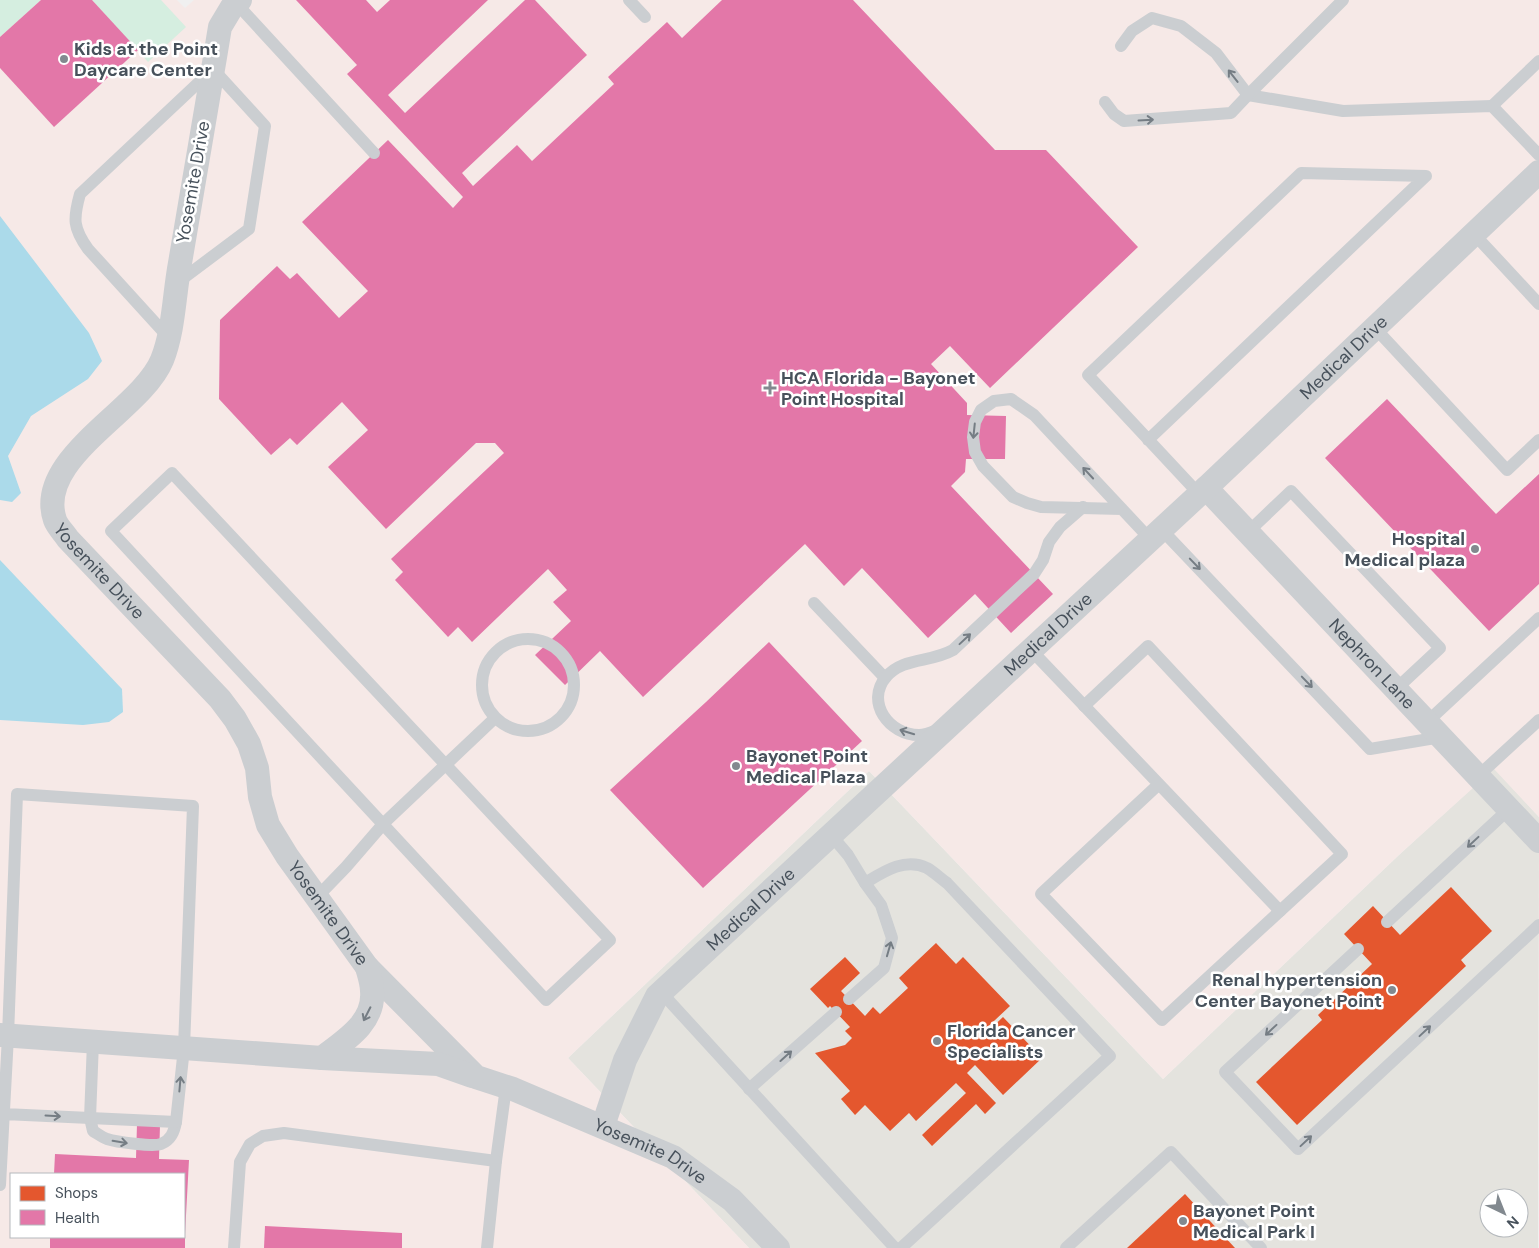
<svg xmlns="http://www.w3.org/2000/svg" width="1539" height="1248" font-family="'DM Sans',sans-serif">
  <style>
    .commercial { fill: #e4e3de; fill-rule: evenodd }
    .medical { fill: #f6e9e7; fill-rule: evenodd }
    .green { fill: #d5eee0 }
    .water { fill: #abdaea }
    .shops { fill: #e4572e }
    .health { fill: #e377a8 }
    .lines { fill: none; stroke-linecap: round; stroke-linejoin: round }
    .lane { stroke: #cbced1; stroke-width: 12 }
    .street { stroke: #cbced1; stroke-width: 24 }
    .oneway { stroke: #757d84 }
    .poi-dot { fill: #82898f; stroke: #fff; stroke-width: 2 }
    .labels { text-anchor: middle; stroke-width: 5; stroke-linejoin: round; paint-order: stroke }
    .poi-label { font-size: 18px; font-weight: bold; fill: #47515b; stroke: #fff; text-anchor: start }
    .street-label { font-size: 18px; fill: #47515b; stroke: #fff }
  </style>
  <rect width="100%" height="100%" fill="#f0f0f0"/>
  <!-- commercial -->
  <path class="commercial" d="M1494 768 1539 817 1538 1248H749L568 1058 869 771 1163 1079 1400 854ZM1489 1198H1519V1228H1489Z"/>
  <!-- medical -->
  <path class="medical" d="M0 0H177L185 8 194 0H1539V817L1494 769 1400 854 1163 1079 869 771 568 1058 749 1248H0ZM11 1174H184V1237H11Z"/>
  <!-- green -->
  <g class="green">
    <path d="M0 0H41L0 37Z"/>
    <path d="M92 0H161L186 27 148 62Z"/>
  </g>
  <!-- water -->
  <g class="water">
    <path d="M0 216 89 333 102 361 88 379 31 416 8 456 21 493 12 502 0 500Z"/>
    <path d="M0 560 122 689 123 712 109 722 83 725 0 720Z"/>
  </g>
  <!-- shops -->
  <g class="shops">
    <path d="M1451 887 1492 931 1461 960 1466 966 1297 1125 1256 1082 1322 1020 1318 1015 1372 964 1344 934 1373 906 1400 935Z"/>
    <path d="M936 943 956 964 963 957 1010 1006 979 1035 981 1038 1003 1017 1042 1058 1003 1095 975 1065 967 1073 996 1103 985 1114 976 1104 932 1146 922 1135 966 1093 956 1083 916 1121 909 1113 890 1131 865 1105 855 1115 841 1099 850 1091 815 1053 845 1045 852 1038 845 1031 850 1027 830 1006 828 1008 810 989 845 957 860 973 841 991 865 1016 873 1007 880 1014 908 988 899 978Z"/>
    <path d="M1185 1194 1235 1248H1127Z"/>
  </g>
  <!-- health -->
  <g class="health">
    <path d="M41 0H92L138 50 54 127 0 68V37Z"/>
    <path d="M296 0H366L377 12 390 0H488L388 95 405 113 525 0H535L587 55 462 173 473 186 517 145 532 161 614 84 608 77 667 22 682 38 722 0H853L995 150H1046L1138 247 990 388 950 346 931 364 967 403V415L1006 416 1005 459H966L965 472 951 486 1053 594 1011 633 975 594 928 638 862 568 844 586 805 544 643 697 600 651 565 685 535 655 571 621 553 602 567 590 548 569 472 642 458 627 448 637 395 580 403 572 391 559 504 453 495 443H476L386 529 328 467 368 430 342 402 297 445 290 438 271 455 219 399 220 320 277 266 290 279 297 273 339 318 368 291 302 222 388 140 453 208 463 197 347 74 357 65Z"/>
    <path d="M1387 399 1496 514 1539 474V584L1489 631 1325 458Z"/>
    <path d="M769 642 862 741 703 888 610 790 706 702Z"/>
    <path d="M137 1124 160 1125 159 1159 189 1160 185 1234H184V1174H54L55 1154 136 1158Z"/>
    <path d="M265 1226 402 1233V1248H264Z"/>
    <rect x="50" y="1237" width="135" height="11"/>
  </g>
  <g class="lines">
    <!-- lane -->
    <g class="lane">
      <path d="M629 0 645 17"/>
      <path d="M236 3 374 153"/>
      <path d="M1248 95 1343 111 1492 106 1539 155"/>
      <path d="M1248 95 1343 0"/>
      <path d="M1105 102 1114 114 1124 121 1231 113 1248 95 1216 53 1181 26 1152 18 1132 31 1121 46"/>
      <path d="M1492 106 1539 61"/>
      <path d="M1474 234 1539 304"/>
      <path d="M1375 328 1507 470 1539 440"/>
      <path d="M169 338 88 249C73 228 73 219 80 194L213 69 265 126 249 229 177 283"/>
      <path d="M1148 440 1426 176 1301 173 1088 375 1199 494"/>
      <path d="M172 473 610 940 546 1000 111 531Z"/>
      <path d="M1122 509 1041 507 1027 503 1013 497 983 466 975 452 973 437 975 422 981 410 994 401 1011 399 1034 415 1150 539"/>
      <path d="M1161 529 1370 749 1441 737"/>
      <path d="M1248 532 1291 491 1440 648 1396 689"/>
      <path d="M814 603 885 678"/>
      <circle cx="528" cy="685" r="46"/>
      <path d="M1031 650 1280 911 1162 1020 1041 894 1159 784"/>
      <path d="M1084 706 1148 646 1342 854 1280 911"/>
      <path d="M1427 722 1539 618"/>
      <path d="M937 730C932 732 924 735 919 735 889 735 865 702 886 677 903 657 930 663 953 650L1034 574 1043 560 1049 542 1060 527 1083 507"/>
      <path d="M1478 776 1539 720"/>
      <path d="M831 835 848 855 865 883C883 872 905 857 927 868 934 872 940 878 947 883L1110 1056 901 1248"/>
      <path d="M317 897 346 867 384 823 495 718"/>
      <path d="M1387 922 1509 809"/>
      <path d="M1358 949 1225 1072 1298 1149 1539 925"/>
      <path d="M661 992 895 1248"/>
      <path d="M849 999 884 968 892 938 881 905 865 883"/>
      <path d="M93 1042 90 1118 93 1131C98 1134 102 1137 107 1139 116 1142 154 1147 161 1144 171 1140 174 1132 176 1122"/>
      <path d="M749 1089 836 1012"/>
      <path d="M0 1185 8 1036 17 794 193 806 184 1048 176 1122 4 1114"/>
      <path d="M234 1248 240 1162 250 1144 263 1136 284 1133 496 1161 506 1087"/>
      <path d="M487 1248 496 1161"/>
      <path d="M1066 1248 1171 1152 1261 1248"/>
    </g>
    <!-- street -->
    <g class="street">
      <path id="s1" d="M240 0 232 7 220 27C207 106 193 185 180 263 174 295 174 330 162 360 141 411 34 458 55 520 57 526 64 533 68 539L220 699 235 719 249 744 257 768 260 797 268 825 287 856 367 967 476 1077 513 1089 673 1157 732 1200 778 1248"/>
      <path id="s2" d="M1206 488 1539 841"/>
      <path d="M0 1035 322 1058 438 1064 472 1076"/>
      <path d="M322 1058C344 1041 375 1023 372 991 372 983 369 975 367 967"/>
      <path id="s3" d="M603 1126 625 1060 657 996 1206 488 1539 172"/>
    </g>
  </g>
  <!-- one-way arrows -->
  <defs><path id="oneway-shaft" d="M-6 0H5M1.5-3L5.5 0L1.5 3" fill="none" stroke-width="1.6" stroke-linecap="round" stroke-linejoin="round" transform="scale(1.25)"/></defs>
  <g class="oneway">
    <use href="#oneway-shaft" transform="translate(1233 76) rotate(-128)"/>
    <use href="#oneway-shaft" transform="translate(1146 120) rotate(-3)"/>
    <use href="#oneway-shaft" transform="translate(974 431) rotate(96)"/>
    <use href="#oneway-shaft" transform="translate(1088 473) rotate(-133)"/>
    <use href="#oneway-shaft" transform="translate(1195 564) rotate(46)"/>
    <use href="#oneway-shaft" transform="translate(965 639) rotate(-43)"/>
    <use href="#oneway-shaft" transform="translate(1307 682) rotate(46)"/>
    <use href="#oneway-shaft" transform="translate(907 732) rotate(-163)"/>
    <use href="#oneway-shaft" transform="translate(1473 842) rotate(137)"/>
    <use href="#oneway-shaft" transform="translate(889 949) rotate(-74)"/>
    <use href="#oneway-shaft" transform="translate(367 1014) rotate(117)"/>
    <use href="#oneway-shaft" transform="translate(1271 1030) rotate(137)"/>
    <use href="#oneway-shaft" transform="translate(1425 1031) rotate(-43)"/>
    <use href="#oneway-shaft" transform="translate(786 1056) rotate(-42)"/>
    <use href="#oneway-shaft" transform="translate(180 1084) rotate(-85)"/>
    <use href="#oneway-shaft" transform="translate(53 1116) rotate(3)"/>
    <use href="#oneway-shaft" transform="translate(1306 1141) rotate(-43)"/>
    <use href="#oneway-shaft" transform="translate(120 1142) rotate(9)"/>
  </g>
  <!-- markers -->
  <g class="poi-dot">
    <circle cx="64" cy="59" r="5"/>
    <path d="M767.5 380.5h5v5h5v5h-5v5h-5v-5h-5v-5h5z"/>
    <circle cx="1475" cy="549" r="5"/>
    <circle cx="736" cy="766" r="5"/>
    <circle cx="1392" cy="990" r="5"/>
    <circle cx="937" cy="1041" r="5"/>
    <circle cx="1183" cy="1221" r="5"/>
  </g>
  <g class="labels">
    <!-- poi labels -->
    <g class="poi-label">
      <text x="74" y="55">Kids at the Point<tspan x="74" dy="21">Daycare Center</tspan></text>
      <text x="781" y="384">HCA Florida - Bayonet<tspan x="781" dy="21">Point Hospital</tspan></text>
      <text x="1465" y="545" text-anchor="end">Hospital<tspan x="1465" dy="21">Medical plaza</tspan></text>
      <text x="746" y="762">Bayonet Point<tspan x="746" dy="21">Medical Plaza</tspan></text>
      <text x="1382" y="986" text-anchor="end">Renal hypertension<tspan x="1382" dy="21">Center Bayonet Point</tspan></text>
      <text x="947" y="1037">Florida Cancer<tspan x="947" dy="21">Specialists</tspan></text>
      <text x="1193" y="1217">Bayonet Point<tspan x="1193" dy="21">Medical Park I</tspan></text>
    </g>
    <!-- street labels -->
    <g class="street-label">
      <text transform="translate(193 182) rotate(-80)" y="6">Yosemite Drive</text>
      <text dy="6" stroke="none"><textPath href="#s3" startOffset="1079">Medical Drive</textPath></text>
      <text dy="6" stroke="none"><textPath href="#s1" startOffset="641">Yosemite Drive</textPath></text>
      <text dy="6" stroke="none"><textPath href="#s3" startOffset="674">Medical Drive</textPath></text>
      <text dy="6" stroke="none"><textPath href="#s2" startOffset="242">Nephron Lane</textPath></text>
      <text dy="6" stroke="none"><textPath href="#s3" startOffset="269">Medical Drive</textPath></text>
      <text dy="6" stroke="none"><textPath href="#s1" startOffset="1061">Yosemite Drive</textPath></text>
      <text dy="6" stroke="none"><textPath href="#s1" startOffset="1472">Yosemite Drive</textPath></text>
    </g>
  </g>
  <!-- legend -->
  <rect x="10" y="1173" width="175" height="65" fill="#ffffff" stroke="#b5b9bd"/>
  <rect x="20" y="1186" width="25" height="15" fill="#e4572e" stroke="#b5b9bd"/>
  <text x="55" y="1198" font-size="15" fill="#47515b">Shops</text>
  <rect x="20" y="1210" width="25" height="15" fill="#e377a8" stroke="#b5b9bd"/>
  <text x="55" y="1223" font-size="15" fill="#47515b">Health</text>
  <!-- north arrow -->
  <g transform="translate(1504 1213) rotate(137)"><circle r="24" fill="#ffffff" stroke="#b5b9bd"/>
  <path d="M0-4L9 19L0 12L-9 19Z" fill="#82898f"/>
  <text y="-8" font-size="14" font-weight="bold" text-anchor="middle" fill="#47515b">N</text>
  </g>
</svg>
